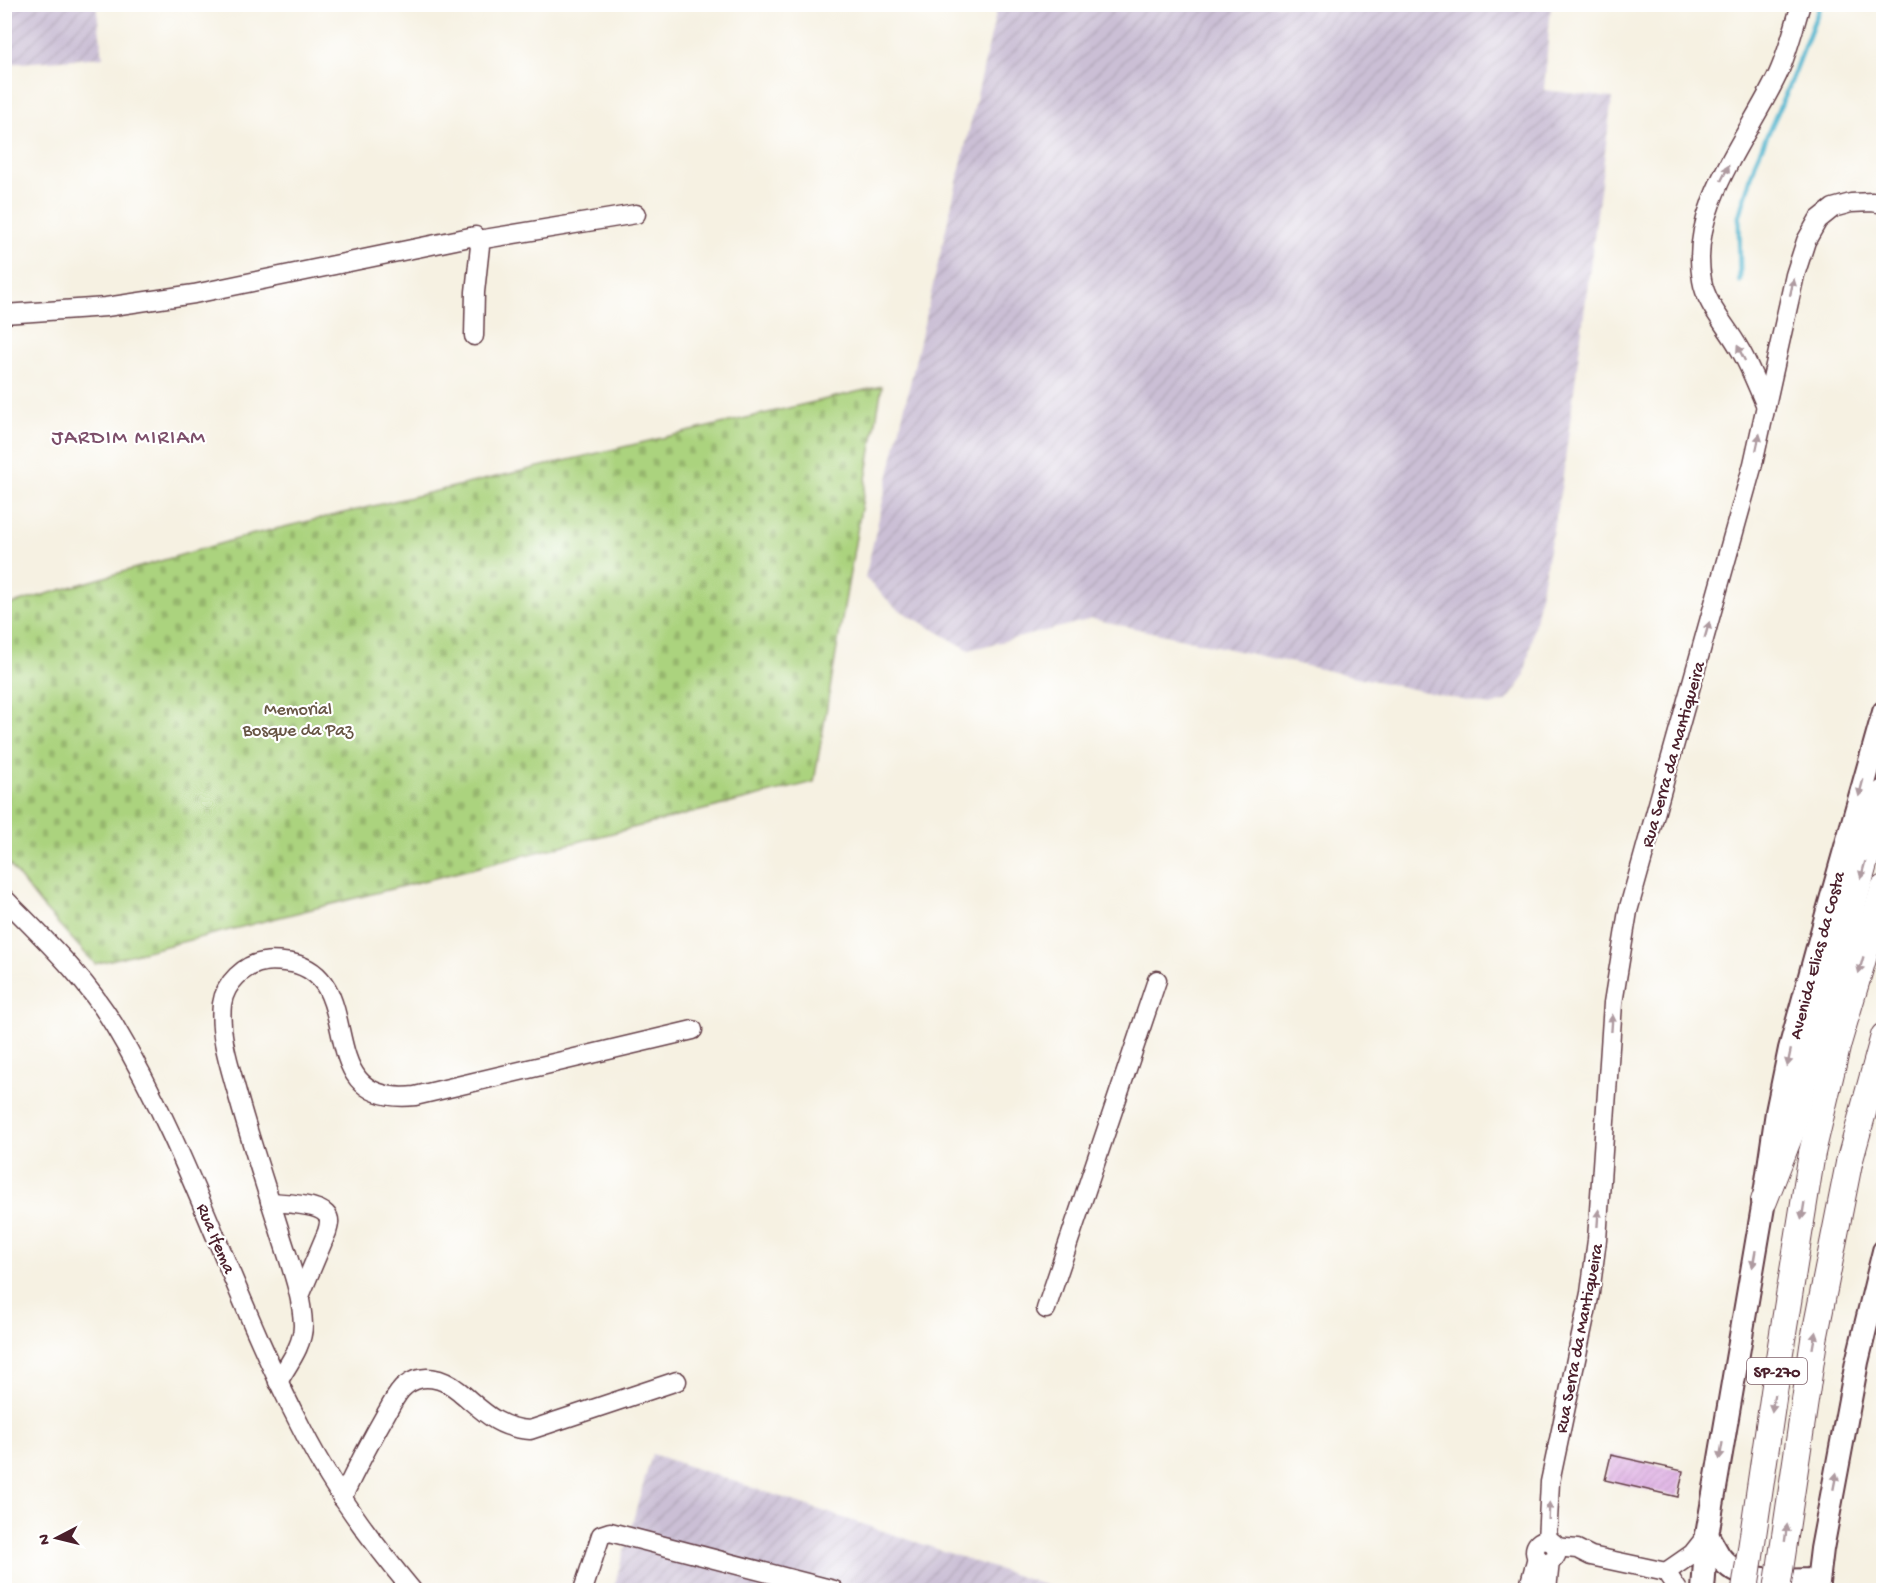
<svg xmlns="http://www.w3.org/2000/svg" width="1888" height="1595" font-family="'Gochi Hand',sans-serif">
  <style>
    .industrial { fill: url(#industrial-furrows) }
    .cemetery { fill: url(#cemetery-stones); stroke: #7a7954; stroke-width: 1.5 }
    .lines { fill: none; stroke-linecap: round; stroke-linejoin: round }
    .stream { stroke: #4fb5ce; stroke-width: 5 }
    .building { fill: url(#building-hatch) }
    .minor-casing { stroke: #643e46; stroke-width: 21 }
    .major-casing { stroke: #643e46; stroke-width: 26 }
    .highway-casing { stroke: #643e46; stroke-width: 28 }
    .minor { stroke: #fff; stroke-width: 18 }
    .major { stroke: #fff; stroke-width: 22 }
    .highway { stroke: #fff; stroke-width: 26 }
    .highway-bridge-casing { stroke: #643e46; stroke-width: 28; stroke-linecap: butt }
    .highway-bridge { stroke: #fff; stroke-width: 26 }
    .oneway { fill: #ae9aa0 }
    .labels { text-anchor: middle; stroke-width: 4.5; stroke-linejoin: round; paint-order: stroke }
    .shield { fill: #fff; stroke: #80626b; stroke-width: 1.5 }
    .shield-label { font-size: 16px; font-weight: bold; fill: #4a1f2b }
    .park-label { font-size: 18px; fill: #675544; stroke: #fff }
    .street-label { font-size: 18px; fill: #4a1f2b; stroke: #fff }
    .quarter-label { font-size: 21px; letter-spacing: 1.5px; fill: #7d4f6b; stroke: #fff }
  </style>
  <defs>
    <pattern id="industrial-furrows" width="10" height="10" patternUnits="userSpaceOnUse" patternTransform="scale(1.5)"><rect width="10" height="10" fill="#cbbfd5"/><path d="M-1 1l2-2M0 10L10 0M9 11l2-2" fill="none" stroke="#b0a4b7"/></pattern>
    <pattern id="cemetery-stones" width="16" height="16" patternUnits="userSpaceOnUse" patternTransform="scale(1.5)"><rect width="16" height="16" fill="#abd37e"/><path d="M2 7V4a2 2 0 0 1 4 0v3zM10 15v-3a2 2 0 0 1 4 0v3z" fill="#95b56d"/></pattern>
    <pattern id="building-hatch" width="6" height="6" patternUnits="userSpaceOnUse" patternTransform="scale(1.5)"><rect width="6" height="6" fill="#dba8e1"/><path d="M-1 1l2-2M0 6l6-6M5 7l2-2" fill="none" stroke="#bd90c1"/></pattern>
  </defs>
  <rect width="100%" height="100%" fill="#fff"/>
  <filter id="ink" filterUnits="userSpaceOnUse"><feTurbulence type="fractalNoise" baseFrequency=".0167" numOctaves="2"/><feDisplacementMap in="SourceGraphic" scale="12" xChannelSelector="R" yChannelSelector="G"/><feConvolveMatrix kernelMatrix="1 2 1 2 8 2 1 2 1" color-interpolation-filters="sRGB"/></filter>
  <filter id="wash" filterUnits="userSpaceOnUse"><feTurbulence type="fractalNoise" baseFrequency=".008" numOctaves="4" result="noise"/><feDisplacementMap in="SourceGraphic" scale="24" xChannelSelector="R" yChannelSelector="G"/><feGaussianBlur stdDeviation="1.35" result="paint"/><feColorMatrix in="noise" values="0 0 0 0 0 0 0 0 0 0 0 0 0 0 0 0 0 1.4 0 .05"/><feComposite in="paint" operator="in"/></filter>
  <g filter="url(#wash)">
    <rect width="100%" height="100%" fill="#f6f1e2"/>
    <!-- industrial -->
    <g class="industrial">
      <path d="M5 4 96 5 103 57 5 64Z"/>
      <path d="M998 5H1551L1544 90 1612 98 1562 483 1524 678 1507 701 1490 706 1092 619 969 650 896 608 865 578Z"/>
      <path d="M652 1454 1060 1590H613Z"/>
    </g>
    <!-- cemetery -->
    <path class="cemetery" d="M882 386 814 782 95 964 42 906 5 859V606L250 535Z"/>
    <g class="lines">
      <!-- stream -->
      <path class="stream" d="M1740 281 1739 217 1756 160 1788 89 1821 4"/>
    </g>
    <g id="blocks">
      <!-- building -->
      <path class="building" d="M1611 1455 1683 1471 1678 1497 1605 1480Z"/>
    </g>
  </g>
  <g filter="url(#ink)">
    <use href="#blocks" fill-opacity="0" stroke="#643e46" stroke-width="1.5"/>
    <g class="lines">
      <defs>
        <g id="minor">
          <path d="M478 240 636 214"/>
          <path d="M4 314 106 307 194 294 475 236 480 246 475 292 474 336"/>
          <path d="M1766 406C1757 386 1750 366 1739 348 1727 326 1706 305 1702 280 1688 208 1749 136 1778 74 1788 52 1794 27 1801 4"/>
          <path d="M4 898C43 938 85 977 114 1025 191 1153 233 1297 302 1429 331 1487 371 1541 412 1590"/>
          <path d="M270 1202C283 1203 317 1204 326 1214 331 1219 329 1225 327 1232L300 1296"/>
          <path d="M1046 1309 1157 980"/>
          <path d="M278 1382C288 1364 303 1346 303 1325 302 1293 289 1262 280 1232 265 1184 249 1137 236 1089 228 1061 219 1033 222 1004 225 983 244 965 264 962 273 960 283 962 292 963 370 980 307 1107 415 1096L693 1030"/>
          <path d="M342 1498C356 1469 371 1440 387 1412 392 1404 397 1392 405 1386 422 1372 443 1378 459 1391 483 1411 497 1428 530 1430L677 1381"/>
          <circle cx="1546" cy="1551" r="11"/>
          <path d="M1547 1541 1550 1482 1590 1293 1597 1240 1613 1003 1628 911 1753 464 1795 275 1806 241 1818 220 1833 208 1851 203 1872 202 1884 204"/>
          <path d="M1555 1547 1577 1549 1591 1556 1666 1572 1678 1590"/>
          <path d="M1666 1572 1692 1554 1707 1535"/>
          <path d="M583 1590 601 1535 610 1532 834 1590"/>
          <path d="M1528 1590 1537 1557"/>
          <path d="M1547 1590 1550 1561"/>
        </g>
        <g id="major">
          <path d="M1707 1535C1711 1542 1715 1549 1719 1556 1741 1586 1785 1580 1818 1580"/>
          <path d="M1703 1590 1707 1535 1764 1201 1777 1112 1790 1049 1824 925 1884 712"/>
          <path d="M1817 1590 1822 1549 1857 1362 1884 1251"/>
        </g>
        <g id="highway">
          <path d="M1812 1153 1838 1043 1884 888"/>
          <path d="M1849 1163 1884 1036"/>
          <path d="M1764 1201 1791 1132 1803 1081 1884 793"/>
        </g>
      </defs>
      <!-- minor casing -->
      <use href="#minor" class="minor-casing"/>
      <!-- major casing -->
      <use href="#major" class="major-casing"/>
      <!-- highway casing -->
      <use href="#highway" class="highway-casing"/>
      <!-- minor -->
      <use href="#minor" class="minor"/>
      <!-- major -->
      <use href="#major" class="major"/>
      <!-- highway -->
      <use href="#highway" class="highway"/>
      <defs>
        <g id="highway-bridge">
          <path d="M1745 1590 1779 1358 1812 1153"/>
          <path d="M1777 1590 1814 1340 1849 1163"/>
        </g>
      </defs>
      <!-- highway-bridge casing -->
      <use href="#highway-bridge" class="highway-bridge-casing"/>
      <!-- highway-bridge -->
      <use href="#highway-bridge" class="highway-bridge"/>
    </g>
    <!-- one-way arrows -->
    <defs><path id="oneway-solid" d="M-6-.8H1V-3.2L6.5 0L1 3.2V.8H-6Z" transform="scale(1.5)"/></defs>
    <g class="oneway">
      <use href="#oneway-solid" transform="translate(1725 173) rotate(-64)"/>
      <use href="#oneway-solid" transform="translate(1792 287) rotate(-77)"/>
      <use href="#oneway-solid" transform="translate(1741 353) rotate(-117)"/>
      <use href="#oneway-solid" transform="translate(1758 442) rotate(-78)"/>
      <use href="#oneway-solid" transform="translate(1707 630) rotate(-74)"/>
      <use href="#oneway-solid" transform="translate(1861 788) rotate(105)"/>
      <use href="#oneway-solid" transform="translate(1863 870) rotate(105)"/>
      <use href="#oneway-solid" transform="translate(1861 965) rotate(106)"/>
      <use href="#oneway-solid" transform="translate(1612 1023) rotate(-86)"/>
      <use href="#oneway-solid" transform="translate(1789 1058) rotate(102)"/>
      <use href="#oneway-solid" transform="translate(1803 1211) rotate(99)"/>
      <use href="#oneway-solid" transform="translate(1598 1218) rotate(-86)"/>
      <use href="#oneway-solid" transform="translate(1754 1259) rotate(100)"/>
      <use href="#oneway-solid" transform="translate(1814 1340) rotate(-80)"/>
      <use href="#oneway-solid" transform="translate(1773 1403) rotate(98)"/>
      <use href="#oneway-solid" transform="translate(1721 1451) rotate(100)"/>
      <use href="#oneway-solid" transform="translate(1835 1481) rotate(-79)"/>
      <use href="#oneway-solid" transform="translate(1549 1511) rotate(-88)"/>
      <use href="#oneway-solid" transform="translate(1786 1533) rotate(-82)"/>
    </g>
  </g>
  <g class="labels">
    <!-- shield labels -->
    <rect class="shield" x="1747" y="1358" width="60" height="26" rx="4.5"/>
    <g class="shield-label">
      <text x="1777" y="1377">SP-270</text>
    </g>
    <!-- park labels -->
    <g class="park-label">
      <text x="298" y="714">Memorial<tspan x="298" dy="21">Bosque da Paz</tspan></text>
    </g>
    <!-- street labels -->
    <g class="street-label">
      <text transform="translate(1672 754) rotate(-74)" y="6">Rua Serra da Mantiqueira</text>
      <text transform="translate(1816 955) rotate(-75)" y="6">Avenida Elias da Costa</text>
      <text transform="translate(217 1238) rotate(67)" y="6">Rua Ifema</text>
      <text transform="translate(1578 1338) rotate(-79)" y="6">Rua Serra da Mantiqueira</text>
    </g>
    <!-- quarter labels -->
    <g class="quarter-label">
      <text x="129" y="443">JARDIM MIRIAM</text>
    </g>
  </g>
  <!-- margin -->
  <rect width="1888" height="1595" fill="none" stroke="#fff" stroke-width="24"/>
  <!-- north arrow -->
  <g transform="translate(57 1538) rotate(263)" stroke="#ffffff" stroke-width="4.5" paint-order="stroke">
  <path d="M0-4.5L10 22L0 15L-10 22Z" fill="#4a1f2b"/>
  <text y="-9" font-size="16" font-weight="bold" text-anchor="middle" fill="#4a1f2b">N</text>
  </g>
</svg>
